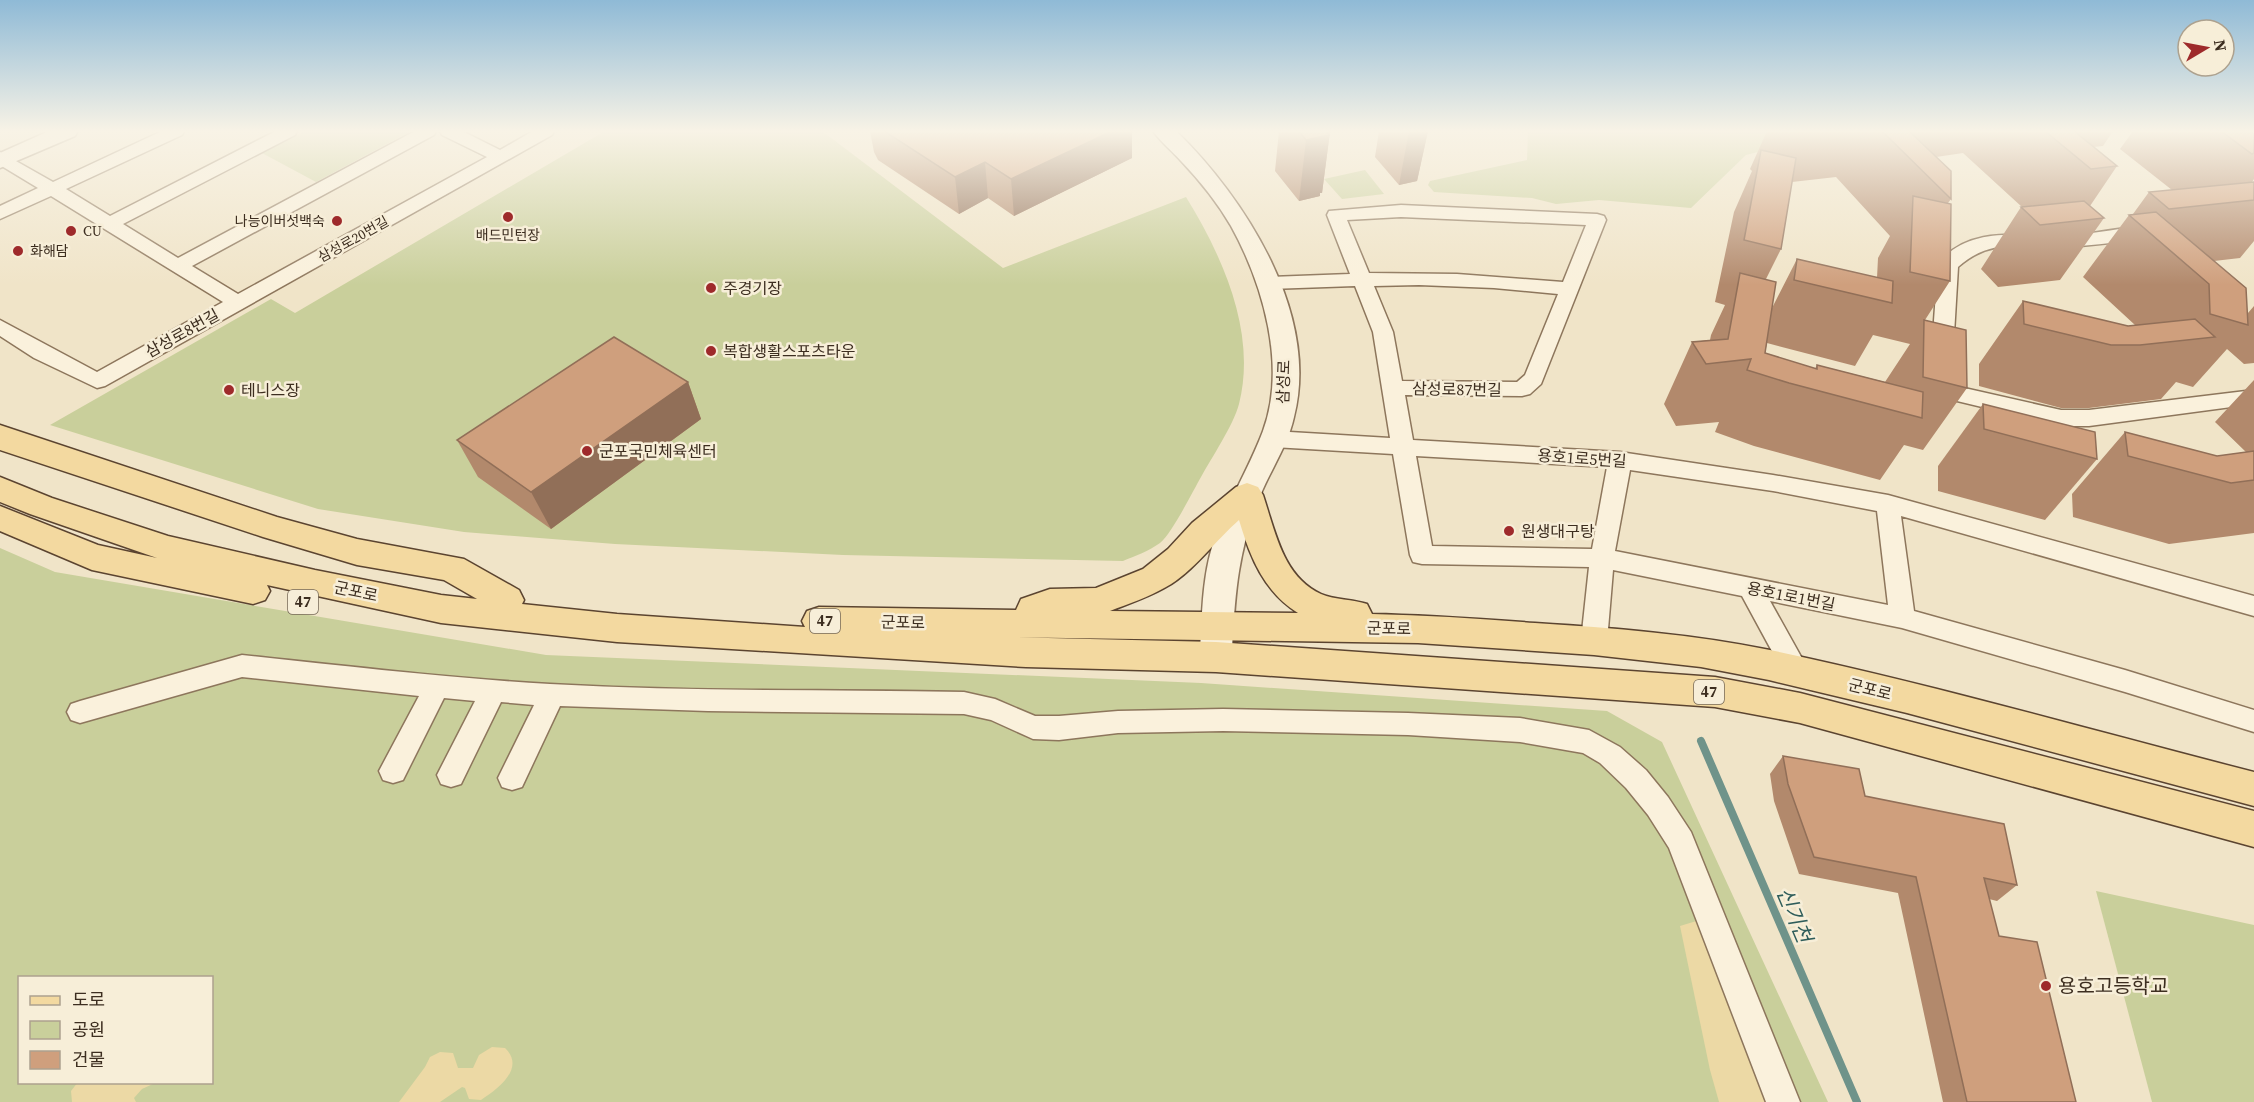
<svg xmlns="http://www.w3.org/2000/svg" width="2254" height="1102" font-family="'Source Serif 4','Noto Sans KR',serif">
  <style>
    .green { fill: #c9cf9b; fill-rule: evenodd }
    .sand { fill: #ecd9a5 }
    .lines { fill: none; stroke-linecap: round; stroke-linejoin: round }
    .stream { stroke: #6f938a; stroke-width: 8 }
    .minor-casing { stroke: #8d765c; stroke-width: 3 }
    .tertiary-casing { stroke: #8d765c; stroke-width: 3 }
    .primary-casing { stroke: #5b4430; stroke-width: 3 }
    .minor { fill: #faf1dc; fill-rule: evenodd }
    .tertiary { fill: #faf1dc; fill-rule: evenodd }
    .primary { fill: #f3d9a0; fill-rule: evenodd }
    .wall { fill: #b2896c; fill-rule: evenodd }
    .shaded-wall { fill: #916f58 }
    .building { fill: #cf9f7d; stroke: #916f58; stroke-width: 1.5 }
    .poi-dot { fill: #9e2a2b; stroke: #f7eed8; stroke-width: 2 }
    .labels { text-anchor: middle; stroke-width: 5; stroke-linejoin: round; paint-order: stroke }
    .far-poi-label { font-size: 14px; fill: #3d2e20; stroke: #f7eed8; text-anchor: start }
    .far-street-label { font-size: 14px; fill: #3d2e20; stroke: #f7eed8 }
    .shield { fill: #f7eed8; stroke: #756857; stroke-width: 1.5 }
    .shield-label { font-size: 15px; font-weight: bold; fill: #3d2e20 }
    .poi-label { font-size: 16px; fill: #3d2e20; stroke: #f7eed8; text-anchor: start }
    .street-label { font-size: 16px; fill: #3d2e20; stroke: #f7eed8 }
    .near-poi-label { font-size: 20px; fill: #3d2e20; stroke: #f7eed8; text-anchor: start }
    .near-water-label { font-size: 21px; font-style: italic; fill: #2f5d5a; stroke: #f7eed8 }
  </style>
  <rect width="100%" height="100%" fill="#f0e4c8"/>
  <!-- green -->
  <g class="green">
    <path d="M305 131H411L316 182 262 153Z"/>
    <path d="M605 131H822L1003 268 1186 197C1223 257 1257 333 1239 404 1233 426 1212 457 1201 477 1193 491 1171 535 1160 543 1149 551 1135 556 1123 561L843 555 615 544 464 532 318 509 50 425 271 299 295 313Z"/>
    <path d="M1528 131H1974L1800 141 1746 155 1691 208 1599 200 1556 204 1532 198 1434 192 1428 185 1430 181 1527 160Z"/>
    <path d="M1365 170 1384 194 1342 199 1324 179Z"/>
    <path d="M0 548 55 572 546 655 1201 683 1607 711 1662 742 1828 1102H0ZM20 978H212V1082H20Z"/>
    <path d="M2096 891 2254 925V1102H2152Z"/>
  </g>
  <!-- sand -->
  <g class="sand">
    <path d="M1703 919 1768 1102H1719L1710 1070 1680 926Z"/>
    <path d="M492 1047 505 1048C526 1068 498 1089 481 1100L469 1099 465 1088 462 1087 440 1102H399L425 1067 430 1057 440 1052 453 1053 458 1068H473L479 1055Z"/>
    <path d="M78 1082H155V1083L142 1089 134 1098 136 1102H72L71 1091Z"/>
  </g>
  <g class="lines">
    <!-- stream -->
    <path class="stream" d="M1701 741 1857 1102"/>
    <defs>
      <g id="minor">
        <path d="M162 131H184L182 135 66 189 110 216 276 131H297L295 135 123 224 178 258 415 131H436L434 135 192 266 238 294 487 157 442 135 440 131H462L500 150 533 131H554L552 135 105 386 97 388 34 358 0 336V320L97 372 223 302 51 196 0 219V206L38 188 0 165V152L53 182Z"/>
        <path d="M1401 205 1597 214 1604 216 1606 220 1541 384 1530 394 1522 396 1405 395 1413 440 1620 452 1773 475 1888 495 2254 596V616L1901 516 1914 611 2125 670 2254 710V732L2125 692 1902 628 1770 601 1809 671 1805 679 1796 682 1787 679 1742 596 1613 570 1607 641 1603 648 1594 651 1585 648 1581 641 1589 567 1422 564 1413 562 1410 555 1393 454 1273 447 1265 445 1262 439 1265 433 1273 431 1390 438 1373 332 1355 286 1268 289 1261 287 1258 283 1261 279 1268 277 1350 274 1327 215 1329 211ZM1401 217 1586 225 1563 282 1457 274 1369 273 1347 220ZM1419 285 1494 288 1558 294 1525 375 1517 382 1402 381 1393 332 1374 286ZM1416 456 1607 467 1592 549 1432 546ZM1630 470 1773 491 1877 511 1888 605 1615 551Z"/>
        <path d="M2147 225 2154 227 2156 231 2154 235C2126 242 2095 245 2067 247 2024 248 1993 236 1958 267L1951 385 2061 410H2089L2254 390V404L2089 426H2061L1932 395 1929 390 1938 265C1968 222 2030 238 2073 235 2098 233 2122 228 2147 225Z"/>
        <path d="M242 655C345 666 447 678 550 684 688 692 826 689 964 692L995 699 1035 716H1059L1118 711 1223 709 1408 713 1520 718 1589 730 1620 747 1646 770 1668 797 1691 832 1800 1102H1766L1669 848 1648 815 1626 788 1600 763 1583 753 1520 742 1408 735 1223 731 1118 733 1059 740 1033 739 991 720 964 714 708 711 560 706 522 787 512 790 502 787 498 778 534 705 501 702 461 784 451 787 441 784 437 775 475 701 444 698 403 780 393 783 383 780 379 771 419 696 242 677 80 723 71 720 67 712 71 704 80 701Z"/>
      </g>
      <g id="tertiary">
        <path d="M49 131H78L75 136 0 168V153Z"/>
        <path d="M1153 131H1176C1246 199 1320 315 1294 417 1288 445 1271 469 1260 496 1238 551 1235 593 1232 651L1227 660 1216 664 1205 660 1200 651C1202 617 1202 581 1212 547 1225 506 1248 471 1263 431 1287 366 1263 284 1231 226 1217 202 1200 181 1181 161 1172 151 1161 142 1153 131Z"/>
      </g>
      <path id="primary" d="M0 425 277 517 357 539 464 559 519 590 524 600 522 604 617 614 805 627 802 621 807 611 819 607 1016 610 1021 599 1050 589 1096 588 1143 569 1168 549 1192 523 1236 487 1247 483 1258 487 1263 495C1275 531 1283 577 1321 594 1335 600 1353 599 1367 604L1372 614C1427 615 1481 619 1535 623 1613 628 1693 634 1770 650 1932 684 2093 731 2254 772V806L1907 713 1769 680 1701 667 1594 655 1418 643 1003 637 1216 642 1715 677 1800 693 2254 811V847L1800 723 1715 707 1216 672 1026 667 617 642 441 623 267 585 270 591 265 600 253 604 92 570 0 531V506L98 545 157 558 30 514 0 502V477L52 498 168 536 315 570 441 595 477 599 444 580 357 565 263 537 0 450ZM1239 520C1250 557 1264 592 1298 613L1110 611C1128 604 1149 597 1166 587 1192 573 1216 540 1239 520Z"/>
    </defs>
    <!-- minor casing -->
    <use href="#minor" class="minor-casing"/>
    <!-- tertiary casing -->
    <use href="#tertiary" class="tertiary-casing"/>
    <!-- primary casing -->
    <use href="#primary" class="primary-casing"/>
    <!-- minor -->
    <use href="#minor" class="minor"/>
    <!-- tertiary -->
    <use href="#tertiary" class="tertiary"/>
    <!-- primary -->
    <use href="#primary" class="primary"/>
  </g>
  <!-- wall -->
  <g class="wall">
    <path d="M870 131H1132V158L1014 216 988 198 959 214 878 160 874 152Z"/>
    <path d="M1279 131H1330L1322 193H1320V196L1299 201 1275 171Z"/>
    <path d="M1379 131H1428L1417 181 1399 185 1375 157Z"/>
    <path d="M1767 131H2113L2103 146 2093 147 2117 166 2090 206 2104 218 2060 280 1998 287 1981 269 2021 207H2022L1963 153 1936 157 1951 199 1948 203 1950 281 1925 320 1967 388 1923 450 1904 445 1880 480 1754 446 1715 432 1719 422 1676 426 1664 404 1692 342 1710 340 1711 335 1725 305 1715 302 1734 212 1752 171 1750 169ZM1836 177 1890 236 1878 258 1877 278 1797 259 1772 308 1766 279 1781 249 1792 182ZM1873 335 1910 344 1885 382 1817 365 1815 369 1765 353 1767 343 1855 366Z"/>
    <path d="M2133 131H2250L2254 134V179L2252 182H2254V241L2240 258 2214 261 2248 313 2254 306V363L2244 364 2227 349 2193 387 2176 382 2161 399 2089 408H2061L1979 386V364L2023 301 2128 326 2135 325 2083 277 2129 215 2133 214 2149 192 2172 190 2120 149Z"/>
    <path d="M2254 380V533L2169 544 2073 517 2072 494 2125 432 2217 456 2246 452 2215 422Z"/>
    <path d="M688 382 701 419 551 529 478 477 457 440Z"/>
    <path d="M1983 404 2097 459 2045 520 1938 491V466Z"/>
    <path d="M1783 756 1865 796 2017 885 1997 901 1989 899 1999 936 2076 1102H1943L1898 893 1799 874 1774 801 1770 774Z"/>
  </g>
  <!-- shaded-wall -->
  <g class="shaded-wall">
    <path d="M1112 131H1132V158L1014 216 1011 179Z"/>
    <path d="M1409 131H1428L1417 181 1399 185Z"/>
    <path d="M1330 132 1322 193H1320V196L1299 201 1306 140Z"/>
    <path d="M985 162 988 198 959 214 955 177Z"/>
    <path d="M688 382 701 419 551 529 531 492Z"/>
  </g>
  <!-- building -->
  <g class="building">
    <path d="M884 131H1112L1011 179 985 162 955 177Z"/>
    <path d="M1299 131H1330V132L1327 133 1329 135 1306 140Z"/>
    <path d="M1882 131H1909L1951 171V199Z"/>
    <path d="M2045 131H2074L2117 166 2091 169Z"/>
    <path d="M2221 131H2250L2254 134V153L2252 154Z"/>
    <path d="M1761 150 1796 158 1781 249 1744 240Z"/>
    <path d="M2254 182V200L2169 209 2149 192Z"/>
    <path d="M1913 196 1951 204 1950 281 1910 272Z"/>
    <path d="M2084 201 2104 218 2040 225 2021 207Z"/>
    <path d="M2156 212 2246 288 2248 325 2210 314 2209 284 2129 215Z"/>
    <path d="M1797 259 1893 281 1892 303 1794 280Z"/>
    <path d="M1740 273 1776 282 1765 353 1817 369V365L1923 392 1922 418 1789 383 1747 370 1751 359 1706 364 1692 342 1728 339Z"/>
    <path d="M2023 301 2128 326 2195 319 2215 337 2140 345H2111L2024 324Z"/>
    <path d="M1924 320 1966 330 1967 388 1923 377Z"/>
    <path d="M614 337 688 382 531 492 457 440Z"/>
    <path d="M1983 404 2095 432 2097 459 1984 429Z"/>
    <path d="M2125 432 2217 456 2254 451V480L2231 483 2128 456Z"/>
    <path d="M1783 756 1859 769 1865 796 2004 824 2017 885 1984 878 1999 936 2037 942 2076 1102H1967L1916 877 1814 857 1788 784Z"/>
  </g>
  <!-- sky -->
  <linearGradient id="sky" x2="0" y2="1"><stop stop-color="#8fbad6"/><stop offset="0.46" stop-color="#f8f3e6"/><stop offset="1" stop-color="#f8f3e6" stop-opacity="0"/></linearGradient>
  <rect width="2254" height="285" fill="url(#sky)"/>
  <!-- markers -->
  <g class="poi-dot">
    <circle cx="508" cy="217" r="6"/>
    <circle cx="337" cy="221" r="6"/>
    <circle cx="71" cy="231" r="6"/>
    <circle cx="18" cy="251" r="6"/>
    <circle cx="711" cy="288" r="6"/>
    <circle cx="711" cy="351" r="6"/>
    <circle cx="229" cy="390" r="6"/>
    <circle cx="587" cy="451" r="6"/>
    <circle cx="1509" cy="531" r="6"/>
    <circle cx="2046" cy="986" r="6"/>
  </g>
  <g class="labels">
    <!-- far-poi labels -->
    <g class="far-poi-label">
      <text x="325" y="226" text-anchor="end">나능이버섯백숙</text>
      <text x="83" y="236">CU</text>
      <text x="508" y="240" text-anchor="middle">배드민턴장</text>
      <text x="30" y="256">화해담</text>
    </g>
    <!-- far-street labels -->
    <g class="far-street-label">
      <text transform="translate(353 239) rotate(-29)" y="5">삼성로20번길</text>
    </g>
    <!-- shield labels -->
    <g class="shield">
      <rect x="288" y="590" width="30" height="24" rx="4.5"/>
      <rect x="810" y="609" width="30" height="24" rx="4.5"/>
      <rect x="1694" y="680" width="30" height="24" rx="4.5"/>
    </g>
    <g class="shield-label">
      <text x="303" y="607">47</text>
      <text x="825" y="626">47</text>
      <text x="1709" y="697">47</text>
    </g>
    <!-- poi labels -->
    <g class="poi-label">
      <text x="723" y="294">주경기장</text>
      <text x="723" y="357">복합생활스포츠타운</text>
      <text x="241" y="396">테니스장</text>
      <text x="599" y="457">군포국민체육센터</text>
      <text x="1521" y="537">원생대구탕</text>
    </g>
    <!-- street labels -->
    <g class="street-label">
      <text transform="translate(182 333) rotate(-29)" y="6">삼성로8번길</text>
      <text transform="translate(1283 382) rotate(-88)" y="6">삼성로</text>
      <text transform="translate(1457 389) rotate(1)" y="6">삼성로87번길</text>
      <text transform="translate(1582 458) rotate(4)" y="6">용호1로5번길</text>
      <text transform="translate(356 591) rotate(12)" y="6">군포로</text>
      <text transform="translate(1791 596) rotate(11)" y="6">용호1로1번길</text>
      <text transform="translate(903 622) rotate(1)" y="6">군포로</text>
      <text transform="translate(1389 628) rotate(1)" y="6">군포로</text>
      <text transform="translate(1870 689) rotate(14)" y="6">군포로</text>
    </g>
    <!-- near-poi labels -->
    <g class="near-poi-label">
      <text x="2058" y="993">용호고등학교</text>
    </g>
    <!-- near-water labels -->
    <g class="near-water-label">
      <text transform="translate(1794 915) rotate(67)" y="7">신기천</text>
    </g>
  </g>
  <!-- legend -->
  <rect x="18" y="976" width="195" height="108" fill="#f7eed8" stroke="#ada18e" stroke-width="1.5"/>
  <rect x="30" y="996" width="30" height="9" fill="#f3d9a0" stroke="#ada18e" stroke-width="1.5"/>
  <text x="72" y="1006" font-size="18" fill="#3d2e20">도로</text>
  <rect x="30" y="1021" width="30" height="18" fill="#c9cf9b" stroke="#ada18e" stroke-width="1.5"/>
  <text x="72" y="1036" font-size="18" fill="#3d2e20">공원</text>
  <rect x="30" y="1051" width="30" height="18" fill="#cf9f7d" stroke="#ada18e" stroke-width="1.5"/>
  <text x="72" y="1066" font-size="18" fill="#3d2e20">건물</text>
  <!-- north arrow -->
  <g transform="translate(2206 48) rotate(80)"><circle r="28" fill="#f7eed8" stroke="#ada18e" stroke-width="1.5"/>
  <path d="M0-4.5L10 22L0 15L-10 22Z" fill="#9e2a2b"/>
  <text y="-9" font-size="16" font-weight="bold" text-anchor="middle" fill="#3d2e20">N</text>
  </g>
</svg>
